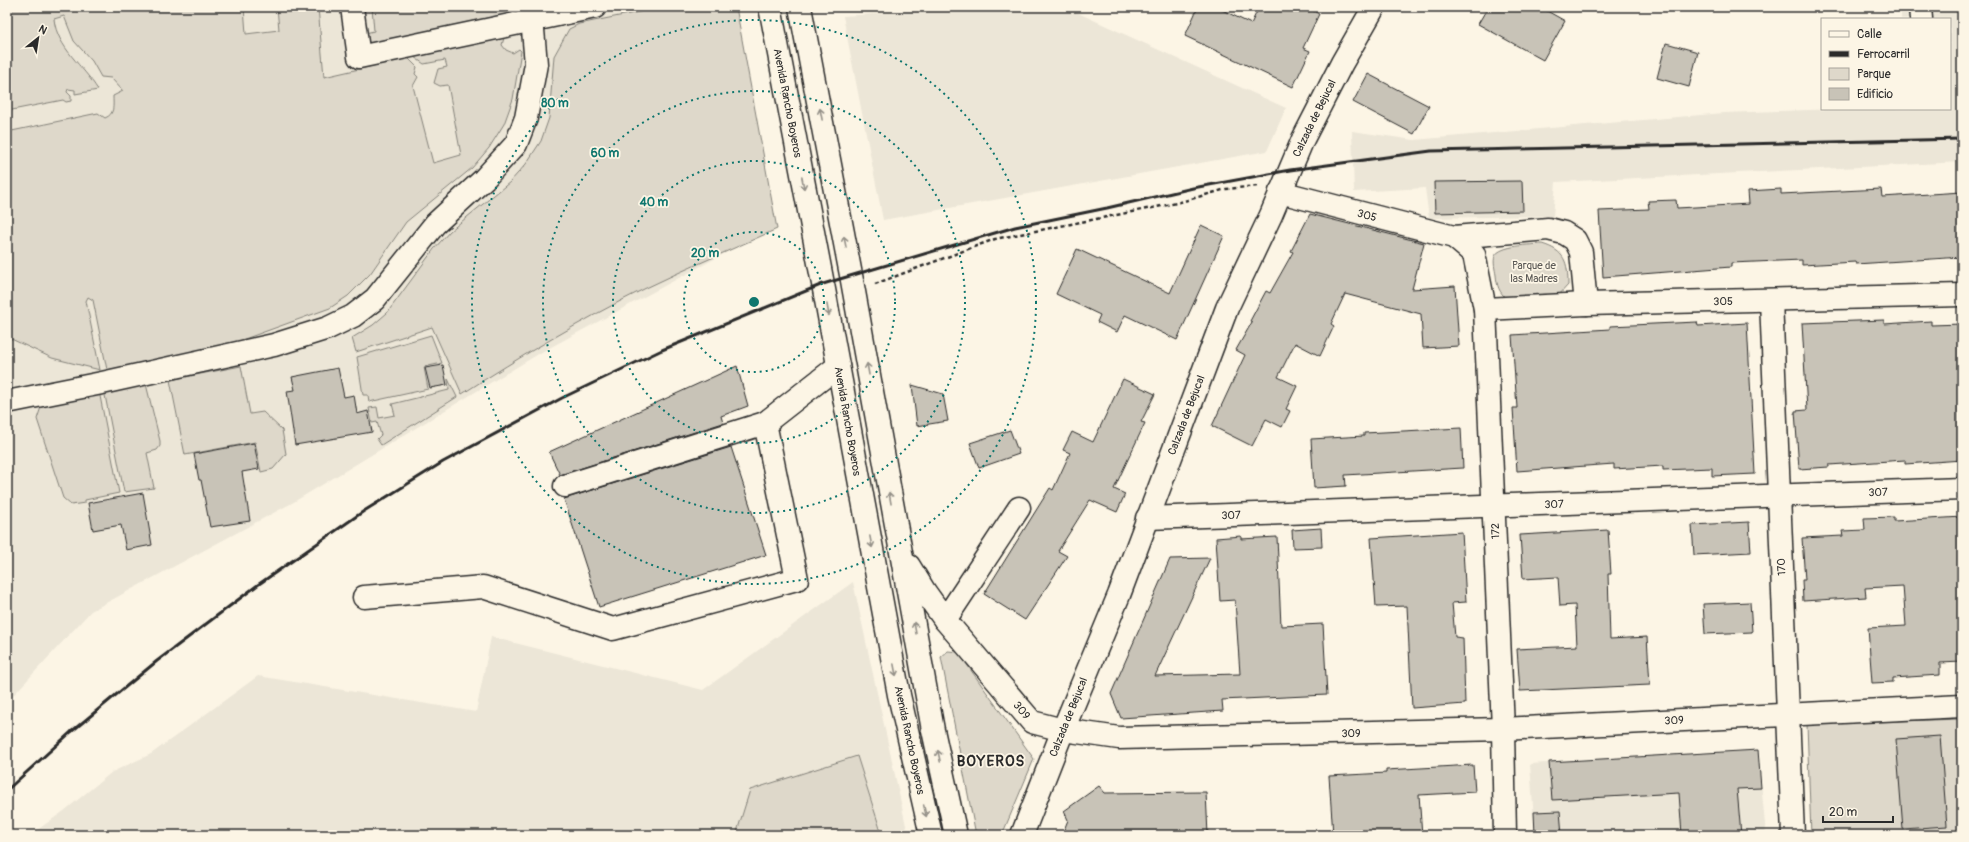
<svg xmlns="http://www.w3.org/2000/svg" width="1969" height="842" font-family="Pangolin,sans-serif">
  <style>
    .built { fill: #ece6d7 }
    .green { fill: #ded8ca; stroke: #84827a }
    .building { fill: #c8c3b7; stroke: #2b2b2b }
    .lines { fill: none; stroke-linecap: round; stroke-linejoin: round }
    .minor-casing { stroke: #2b2b2b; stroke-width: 25 }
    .major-casing { stroke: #2b2b2b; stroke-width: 25 }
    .path { stroke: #2b2b2b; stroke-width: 2.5; stroke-dasharray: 4 3; stroke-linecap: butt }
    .minor { stroke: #fcf5e5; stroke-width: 22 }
    .major { stroke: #fcf5e5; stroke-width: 22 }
    .rail { stroke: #2b2b2b; stroke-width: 3 }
    .oneway { stroke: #949088 }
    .ring { fill: none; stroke: #0f766e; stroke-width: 2; stroke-dasharray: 2 4 }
    .labels { text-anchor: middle; stroke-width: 3.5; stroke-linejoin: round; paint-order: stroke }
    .street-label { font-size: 11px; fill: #2b2b2b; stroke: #fcf5e5 }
    .park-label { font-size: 11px; fill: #585653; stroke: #fcf5e5 }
    .district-label { font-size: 15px; font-weight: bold; letter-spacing: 1px; fill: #2b2b2b; stroke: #fcf5e5 }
    .centre { fill: #0f766e; stroke: #fcf5e5; stroke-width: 2 }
    .ring-label { font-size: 12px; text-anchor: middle; font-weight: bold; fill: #0f766e; stroke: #fcf5e5; stroke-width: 3.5; stroke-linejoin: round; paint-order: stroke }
  </style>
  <rect width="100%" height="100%" fill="#fcf5e5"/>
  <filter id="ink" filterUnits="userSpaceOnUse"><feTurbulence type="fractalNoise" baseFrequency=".025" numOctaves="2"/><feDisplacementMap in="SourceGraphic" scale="8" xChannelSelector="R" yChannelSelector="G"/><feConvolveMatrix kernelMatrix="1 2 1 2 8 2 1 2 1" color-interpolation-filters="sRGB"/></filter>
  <g filter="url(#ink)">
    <!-- built -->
    <g class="built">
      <path d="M7 7H726L768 230 540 353 292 503 91 611 7 702Z"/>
      <path d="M971 7H1065L1286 108 1267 151 883 220 843 16Z"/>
      <path d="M1901 7H1962V162L1556 182 1553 216 1429 218 1425 188 1354 192 1352 131 1414 140 1724 113 1838 109H1950V19H1901Z"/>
      <path d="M853 582 908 835H30L64 811 112 772 151 754 258 676 476 712 491 637 703 690Z"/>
      <path d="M1758 750 1766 835H1535L1530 764Z"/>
    </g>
    <!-- green -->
    <g class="green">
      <path d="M7 7H244L246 34 279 30 277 7H318L324 77 408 58 417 67 415 74 418 77 413 86 433 163 461 155 448 85 440 86 434 83 438 69 447 67 445 60 424 64 414 57 504 38 502 45 506 50 513 53 519 49 521 51 513 99 504 124 489 148 472 168 406 222 370 274 348 296 330 308 228 345 107 370 93 300 88 297 86 301 100 370 52 358 7 337V132L98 113 105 118C115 114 113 106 113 96L123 91 111 78 101 77 92 61 74 41 64 16 54 19C57 48 84 66 98 90L75 94V90L68 89 67 92 71 96V101L66 102 63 100 7 111Z"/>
      <path d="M372 7H519L520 11 370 43 366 38 365 33 374 31Z"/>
      <path d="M664 7H736L777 229C733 249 687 268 644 289 582 320 521 356 462 394L432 327 356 352 352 338 373 325 387 313 434 249 450 231 510 182 526 164 541 141 549 118 554 56 569 29 579 24Z"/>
      <path d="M1542 244C1565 251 1568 262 1568 285L1558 296 1507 299C1499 292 1497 286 1496 275 1495 269 1493 262 1495 256 1500 245 1531 245 1542 244Z"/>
      <path d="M431 335 442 363 424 367 428 389 369 402 368 395H363L357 357Z"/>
      <path d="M241 366 250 414 263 412 282 430 286 454 273 469 261 472 255 442 185 455 170 380Z"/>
      <path d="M448 379 457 397 381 445 377 439 381 435 377 422 372 423 369 408 377 407 379 418 395 415 392 404 449 390Z"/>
      <path d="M146 384 160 441V446L157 450 147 453 154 488 124 492 104 390Z"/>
      <path d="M99 391 119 493 85 500V503L71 505 63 498 37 419 43 401Z"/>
      <path d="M948 651 958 652 1034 759 1002 835H976L941 657Z"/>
      <path d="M1962 719V835H1811L1807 724Z"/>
      <path d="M857 756 882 835H736L750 790Z"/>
    </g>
    <!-- building -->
    <g class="building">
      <path d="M1198 7H1216L1251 24 1259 7H1306L1319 14 1303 48 1310 51 1293 87 1185 36Z"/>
      <path d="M1488 7H1540L1565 21 1543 60 1478 24Z"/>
      <path d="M1666 43 1698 52 1689 87 1657 78Z"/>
      <path d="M1368 74 1429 106 1414 134 1353 102Z"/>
      <path d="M1522 181 1523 211 1435 213 1434 182Z"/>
      <path d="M1781 189V194L1881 189 1882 197 1962 192V257L1856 264 1855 262 1802 265V260L1731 263V267L1603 277 1599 211 1649 209 1648 201 1676 200 1677 208 1749 204 1748 191Z"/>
      <path d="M1310 214 1424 243 1412 289 1455 286 1459 346 1423 348 1421 314 1345 294 1331 324 1334 326 1320 356 1295 343 1278 377 1297 386 1286 409 1290 411 1282 427 1266 419 1252 446 1212 426 1245 355 1236 350 1252 322 1250 321 1266 291 1270 293 1293 252 1291 251Z"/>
      <path d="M1201 225 1224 236 1177 340 1125 315 1117 332 1097 322 1100 315 1056 294 1077 249 1170 293Z"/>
      <path d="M1884 320V324L1931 321V325L1962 324V460L1905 464V460L1829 465V467L1799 469 1795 411 1807 410 1802 323Z"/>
      <path d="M1697 322 1698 326 1747 323 1755 474 1712 476V468L1663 470V466L1614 469V464L1517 471 1513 408H1517L1512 335 1610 329V326Z"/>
      <path d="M443 365 447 385 430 388 425 368Z"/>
      <path d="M737 366 748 406 721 416 723 423 560 475 549 452Z"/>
      <path d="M338 368 344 397 354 395 357 414 368 411 372 432 295 445 287 391 295 390 292 377Z"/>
      <path d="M1123 379 1155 394 1141 422 1145 423 1114 489 1125 494 1117 512 1090 500 1058 551 1067 556 1025 620 984 594 1050 488 1053 490 1070 453 1063 450 1072 432 1093 442Z"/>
      <path d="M912 385 943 394 948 421 917 426Z"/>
      <path d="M1461 428 1463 468 1345 475 1346 486 1314 488 1311 439 1364 436V433Z"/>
      <path d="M1010 430 1019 454 979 468 970 443Z"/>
      <path d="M254 443 259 469 242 472 250 521 210 527 201 480H199L194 454Z"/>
      <path d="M731 447 766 555 599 607 564 499Z"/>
      <path d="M143 493 152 545 126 550 121 525 93 530 88 503Z"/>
      <path d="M1894 517V521L1962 517V662L1940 663V675L1893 678V682L1872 683 1868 628 1906 626 1903 586 1865 588 1866 597 1803 601 1802 580H1805L1802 538 1843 536 1842 531 1865 530 1864 518Z"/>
      <path d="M1749 522 1751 552 1694 555 1692 525Z"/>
      <path d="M1321 528 1322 547 1293 548 1292 530Z"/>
      <path d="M1608 530 1611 574H1608L1610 639 1647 637 1650 685 1520 691 1517 649 1577 646 1575 605 1560 606 1558 577 1523 579 1520 535Z"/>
      <path d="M1462 532 1466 602 1452 603 1455 637 1463 638 1465 704 1412 708 1407 606 1376 607 1371 538Z"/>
      <path d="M1241 536V539L1277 537 1281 626 1323 624 1327 695 1222 700 1223 711 1121 718 1111 694 1170 559 1210 558 1155 676 1240 674 1235 600 1220 601 1216 538Z"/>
      <path d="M1750 602 1752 632 1705 634 1703 604Z"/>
      <path d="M1940 736 1947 826 1903 829 1896 739Z"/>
      <path d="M1758 750 1761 788 1737 789 1741 835H1682L1679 793 1552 800 1549 762Z"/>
      <path d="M1473 765 1475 792 1419 795 1422 835H1333L1329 776 1386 773V770Z"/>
      <path d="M1099 786 1105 793 1206 792 1208 835H1062L1068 820 1064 811Z"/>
      <path d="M1560 811 1562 835H1535L1534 812Z"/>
    </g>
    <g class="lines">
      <defs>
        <g id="minor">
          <path d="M352 7 359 57 595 7"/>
          <path d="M1920 7 1921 19"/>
          <path d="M1280 192 1454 237 1548 229 1564 233 1575 240 1581 252 1586 304"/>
          <path d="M1454 237 1474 254 1485 309 1503 729 1505 835"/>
          <path d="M1771 300 1793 835"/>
          <path d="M1485 309 1586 304 1962 295"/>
          <path d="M7 402 102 383 274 345 328 328 353 316 375 299 435 224 484 179 516 144 526 118 536 64 531 7"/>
          <path d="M565 486 765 423 838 366"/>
          <path d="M1147 518 1962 489"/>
          <path d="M364 597 483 587 613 629 797 579 765 423"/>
          <path d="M945 620 1019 508"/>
          <path d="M1063 730 1119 738 1503 729 1962 706"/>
        </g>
        <g id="major">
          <path d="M770 7 823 284 899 695 931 835"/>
          <path d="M800 7 851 275 933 730 956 835"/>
          <path d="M909 566 925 592 945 620 1032 722 1063 730"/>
          <path d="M1022 835 1063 730 1119 595 1227 308 1271 215 1303 139 1342 63 1374 7"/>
        </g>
      </defs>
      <!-- minor casing -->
      <use href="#minor" class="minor-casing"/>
      <!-- major casing -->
      <use href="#major" class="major-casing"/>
      <!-- path -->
      <path class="path" d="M875 284 995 239 1177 203 1226 189 1258 186"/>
      <!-- minor -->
      <use href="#minor" class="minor"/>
      <!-- major -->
      <use href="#major" class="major"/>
      <!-- rail -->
      <path class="rail" d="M7 790 71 732 157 661 259 584 364 511 443 462 562 398 662 350 823 284 1015 227 1107 208 1193 188 1290 170 1431 151 1962 139"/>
    </g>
    <!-- one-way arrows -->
    <defs><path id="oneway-shaft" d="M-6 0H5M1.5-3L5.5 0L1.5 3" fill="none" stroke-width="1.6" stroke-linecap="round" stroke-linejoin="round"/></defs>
    <g class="oneway">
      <use href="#oneway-shaft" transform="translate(821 114) rotate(-101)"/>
      <use href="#oneway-shaft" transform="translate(803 183) rotate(79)"/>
      <use href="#oneway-shaft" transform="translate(845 242) rotate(-101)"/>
      <use href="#oneway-shaft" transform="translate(828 310) rotate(80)"/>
      <use href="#oneway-shaft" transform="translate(868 369) rotate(-100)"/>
      <use href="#oneway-shaft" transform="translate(890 498) rotate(-100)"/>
      <use href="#oneway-shaft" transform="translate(871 542) rotate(79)"/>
      <use href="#oneway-shaft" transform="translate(915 628) rotate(-100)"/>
      <use href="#oneway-shaft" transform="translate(895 670) rotate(79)"/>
      <use href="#oneway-shaft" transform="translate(939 756) rotate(-102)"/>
      <use href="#oneway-shaft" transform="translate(925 811) rotate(77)"/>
    </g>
  </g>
  <!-- distance rings -->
  <g class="ring">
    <circle cx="754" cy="302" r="70"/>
    <circle cx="754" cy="302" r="141"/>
    <circle cx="754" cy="302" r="211"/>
    <circle cx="754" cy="302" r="282"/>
  </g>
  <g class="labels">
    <!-- street labels -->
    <g class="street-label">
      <text transform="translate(788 103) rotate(79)" y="4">Avenida Rancho Boyeros</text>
      <text transform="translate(1314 118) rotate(-64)" y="4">Calzada de Bejucal</text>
      <text transform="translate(1367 215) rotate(15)" y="4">305</text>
      <text transform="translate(1723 301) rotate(-1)" y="4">305</text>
      <text transform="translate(1186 415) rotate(-69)" y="4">Calzada de Bejucal</text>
      <text transform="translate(848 421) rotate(80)" y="4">Avenida Rancho Boyeros</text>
      <text transform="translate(1878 492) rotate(-2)" y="4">307</text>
      <text transform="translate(1554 504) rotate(-2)" y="4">307</text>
      <text transform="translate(1231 515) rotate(-2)" y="4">307</text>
      <text transform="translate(1495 531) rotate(-92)" y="4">172</text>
      <text transform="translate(1781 567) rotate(-93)" y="4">170</text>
      <text transform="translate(1022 710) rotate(50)" y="4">309</text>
      <text transform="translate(1068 717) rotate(-68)" y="4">Calzada de Bejucal</text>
      <text transform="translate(1674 720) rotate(-3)" y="4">309</text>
      <text transform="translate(1351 733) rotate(-1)" y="4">309</text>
      <text transform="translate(910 740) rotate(78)" y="4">Avenida Rancho Boyeros</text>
    </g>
    <!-- park labels -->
    <g class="park-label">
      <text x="1534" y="269">Parque de<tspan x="1534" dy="13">las Madres</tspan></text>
    </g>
    <!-- district labels -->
    <g class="district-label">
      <text x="991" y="766">BOYEROS</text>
    </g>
  </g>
  <circle cx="754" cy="302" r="6" class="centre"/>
  <g class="ring-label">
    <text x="555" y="107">80 m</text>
    <text x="605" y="157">60 m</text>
    <text x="654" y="206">40 m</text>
    <text x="705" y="257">20 m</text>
  </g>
  <!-- margin -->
  <rect width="1969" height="842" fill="none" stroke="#fcf5e5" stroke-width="24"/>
  <rect x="12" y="12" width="1945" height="818" fill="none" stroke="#2b2b2b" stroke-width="1.5" filter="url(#ink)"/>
  <!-- legend -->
  <rect x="1821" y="18" width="130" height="92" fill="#fcf5e5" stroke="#a8a49b"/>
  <rect x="1829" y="31" width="20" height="6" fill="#fcf5e5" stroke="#a8a49b"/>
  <text x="1857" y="38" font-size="12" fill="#2b2b2b">Calle</text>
  <rect x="1829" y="51" width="20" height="6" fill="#2b2b2b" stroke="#a8a49b"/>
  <text x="1857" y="58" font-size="12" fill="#2b2b2b">Ferrocarril</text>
  <rect x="1829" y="68" width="20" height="12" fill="#ded8ca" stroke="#a8a49b"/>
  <text x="1857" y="78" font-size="12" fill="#2b2b2b">Parque</text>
  <rect x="1829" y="88" width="20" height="12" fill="#c8c3b7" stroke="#a8a49b"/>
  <text x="1857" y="98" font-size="12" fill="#2b2b2b">Edificio</text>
  <!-- north arrow -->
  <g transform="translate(38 38) rotate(30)" stroke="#fcf5e5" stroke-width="3" paint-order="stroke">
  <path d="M0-3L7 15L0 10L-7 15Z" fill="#2b2b2b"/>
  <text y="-6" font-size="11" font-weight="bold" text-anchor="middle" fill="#2b2b2b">N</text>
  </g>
  <!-- scale -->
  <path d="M1823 816v6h70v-6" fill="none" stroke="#2b2b2b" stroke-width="2"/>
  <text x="1829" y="816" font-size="12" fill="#2b2b2b" stroke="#fcf5e5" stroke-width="3" paint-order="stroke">20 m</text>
</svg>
